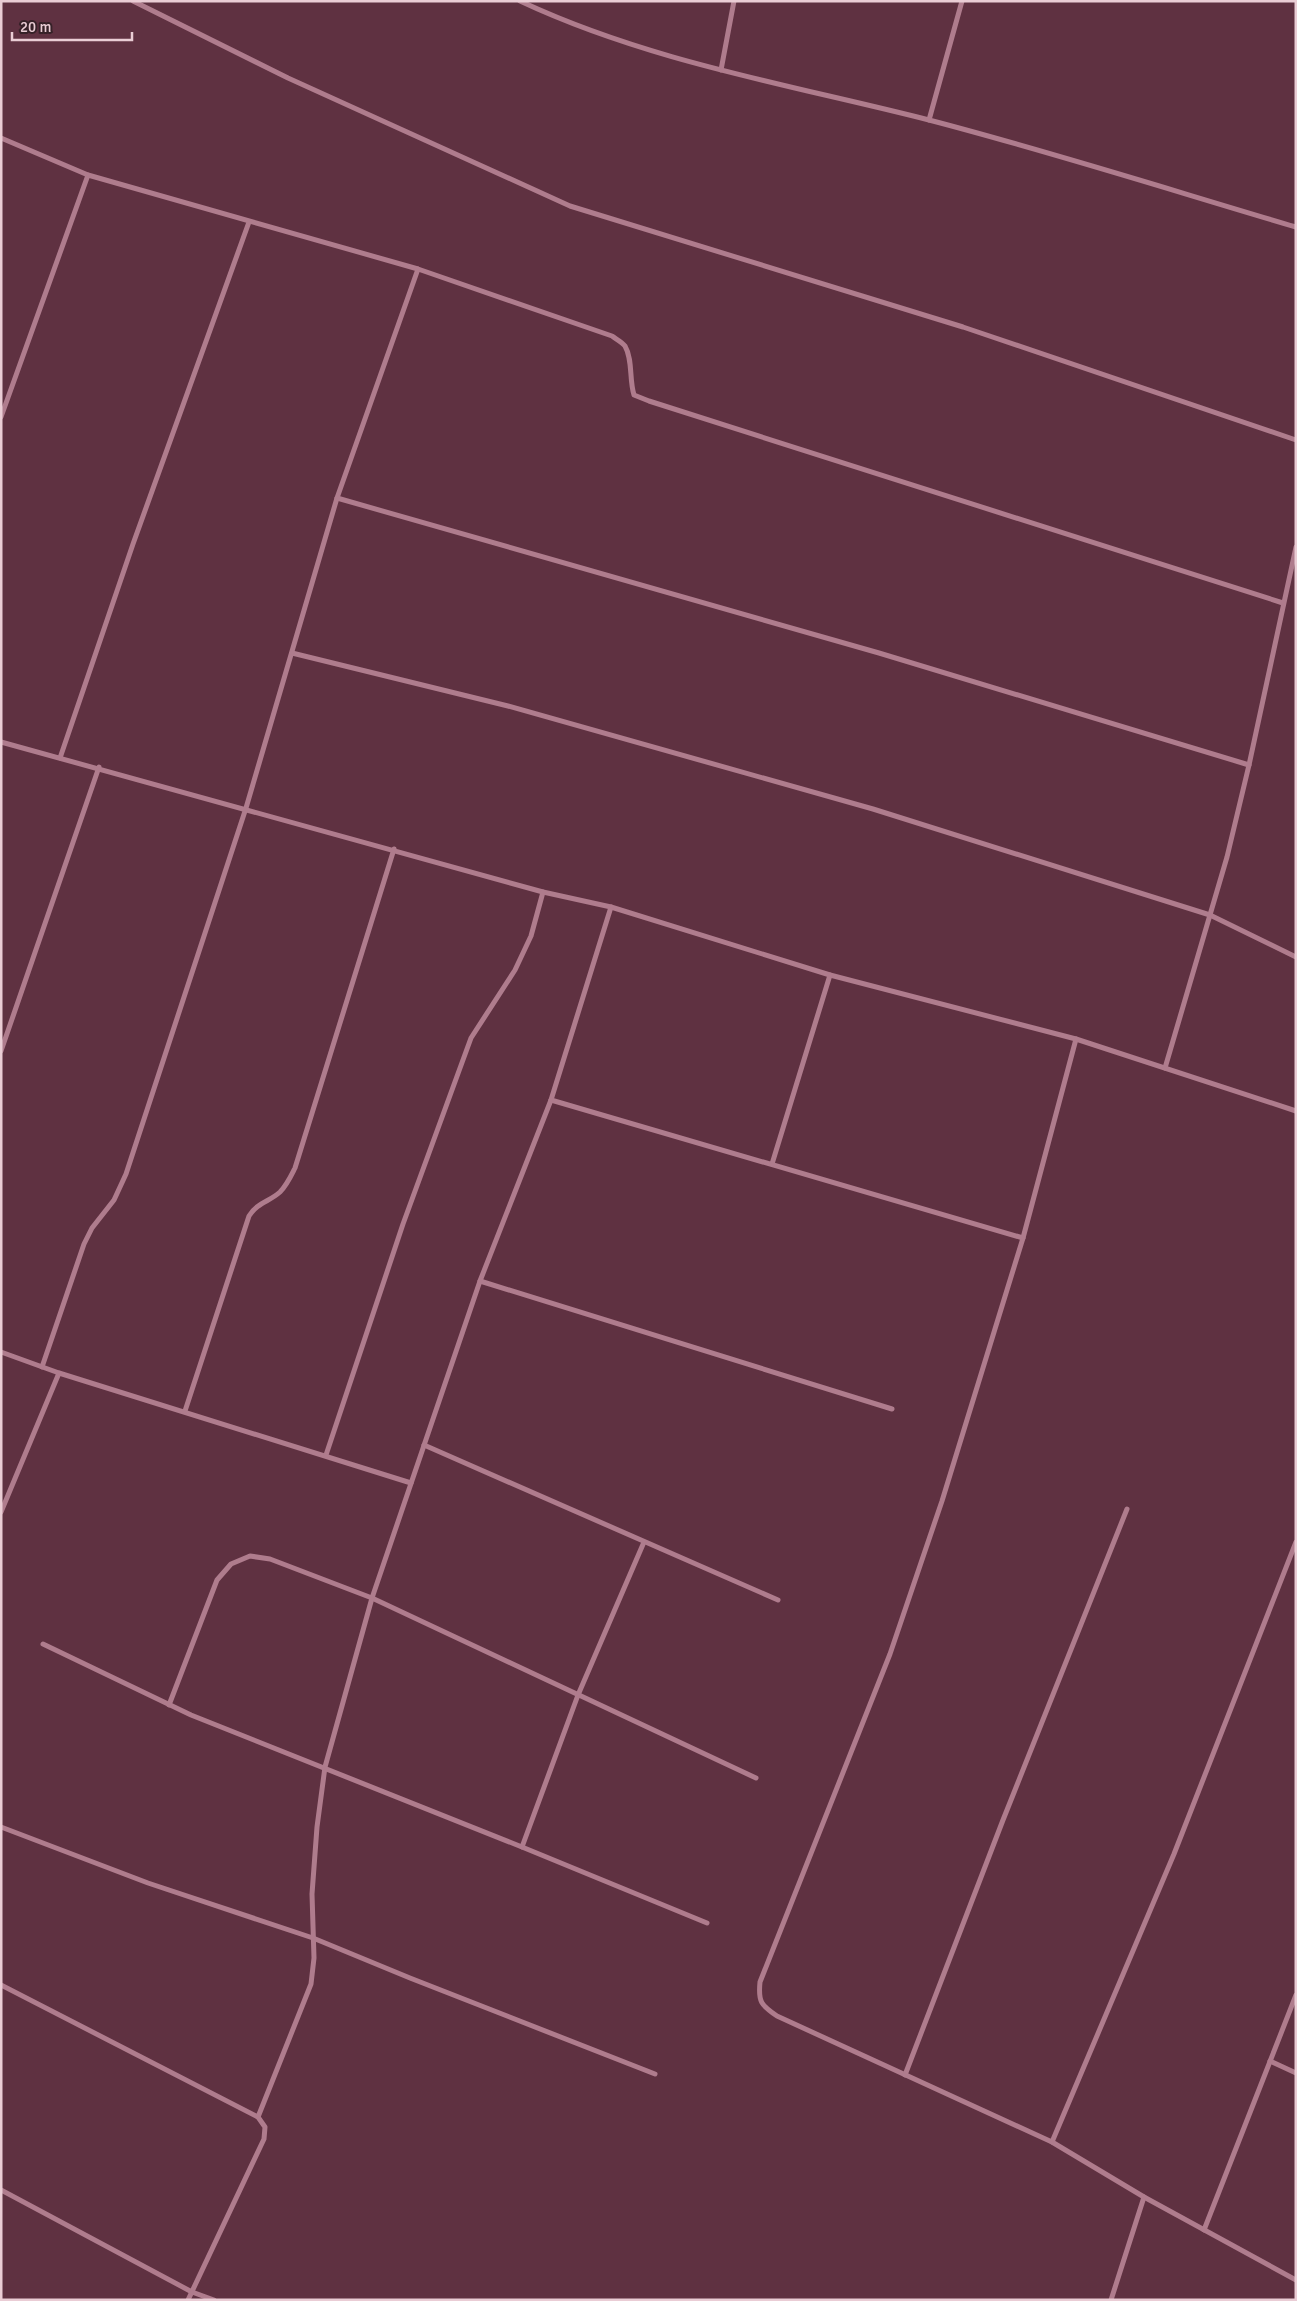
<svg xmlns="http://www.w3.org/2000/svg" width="1297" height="2301" font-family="Signika,sans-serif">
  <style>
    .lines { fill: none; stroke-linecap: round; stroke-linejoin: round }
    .minor { stroke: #af7c8d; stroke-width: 5 }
  </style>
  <rect width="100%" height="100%" fill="#5f3141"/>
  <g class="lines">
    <!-- minor -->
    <g class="minor">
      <path d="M133 1 288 78 570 206 963 327 1296 440"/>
      <path d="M520 1C650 62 792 85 929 120 1052 152 1174 191 1296 227"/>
      <path d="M721 70 734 1"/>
      <path d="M929 120 962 1"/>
      <path d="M1 138 88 175 418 269 612 336C616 339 622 342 625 346 633 360 629 379 634 395L649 401 1283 603"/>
      <path d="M1 417 88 175"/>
      <path d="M337 498 879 653 1249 765"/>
      <path d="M292 653 508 706 873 809 1210 915 1296 957"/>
      <path d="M1 742 543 892 611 907 830 975 1076 1039 1296 1111"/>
      <path d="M60 758 133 544 249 222"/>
      <path d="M1076 1039 1023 1238 942 1501 890 1654 760 1982C758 2002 761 2005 777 2016L1052 2142 1144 2197 1296 2280"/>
      <path d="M1 1051 99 767"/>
      <path d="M1165 1068 1227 857 1249 765 1296 547"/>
      <path d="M551 1100 1023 1238"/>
      <path d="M772 1164 830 975"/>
      <path d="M480 1281 892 1409"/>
      <path d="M1 1352 59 1373 411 1483"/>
      <path d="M42 1367 84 1244 92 1228 114 1200 126 1174 246 808 337 498 418 269"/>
      <path d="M185 1411 249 1216C258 1202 269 1202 280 1192 287 1185 291 1176 295 1168L394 849"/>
      <path d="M424 1445 778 1600"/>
      <path d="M326 1455 403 1224 471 1038 515 970 531 936 543 892"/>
      <path d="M1 1512 59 1373"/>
      <path d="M43 1644 191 1715 522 1847 707 1923"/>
      <path d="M169 1705 217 1580 231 1564 250 1556 270 1559 372 1598 756 1778"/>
      <path d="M1 1827 148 1883 313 1938 410 1978 655 2074"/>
      <path d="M522 1847 578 1695 644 1542"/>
      <path d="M1 1985 258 2117 265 2127 264 2139 188 2300"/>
      <path d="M1270 2061 1296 2073"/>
      <path d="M905 2075 1003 1820 1127 1509"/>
      <path d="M258 2117 311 1984 314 1958 312 1894 317 1827 325 1767 372 1598 480 1281 551 1100 611 907"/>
      <path d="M1052 2142 1174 1854 1296 1542"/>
      <path d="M1 2190 192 2292 214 2300"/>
      <path d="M1204 2230 1296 1995"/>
      <path d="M1111 2300 1144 2197"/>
    </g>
  </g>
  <!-- border -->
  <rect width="1297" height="2301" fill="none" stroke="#eacdd5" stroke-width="5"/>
  <!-- scale -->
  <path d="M12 32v8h120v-8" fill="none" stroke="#eacdd5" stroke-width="2.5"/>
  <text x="20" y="32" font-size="15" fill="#eacdd5" stroke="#362128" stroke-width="4" paint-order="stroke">20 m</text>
</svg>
